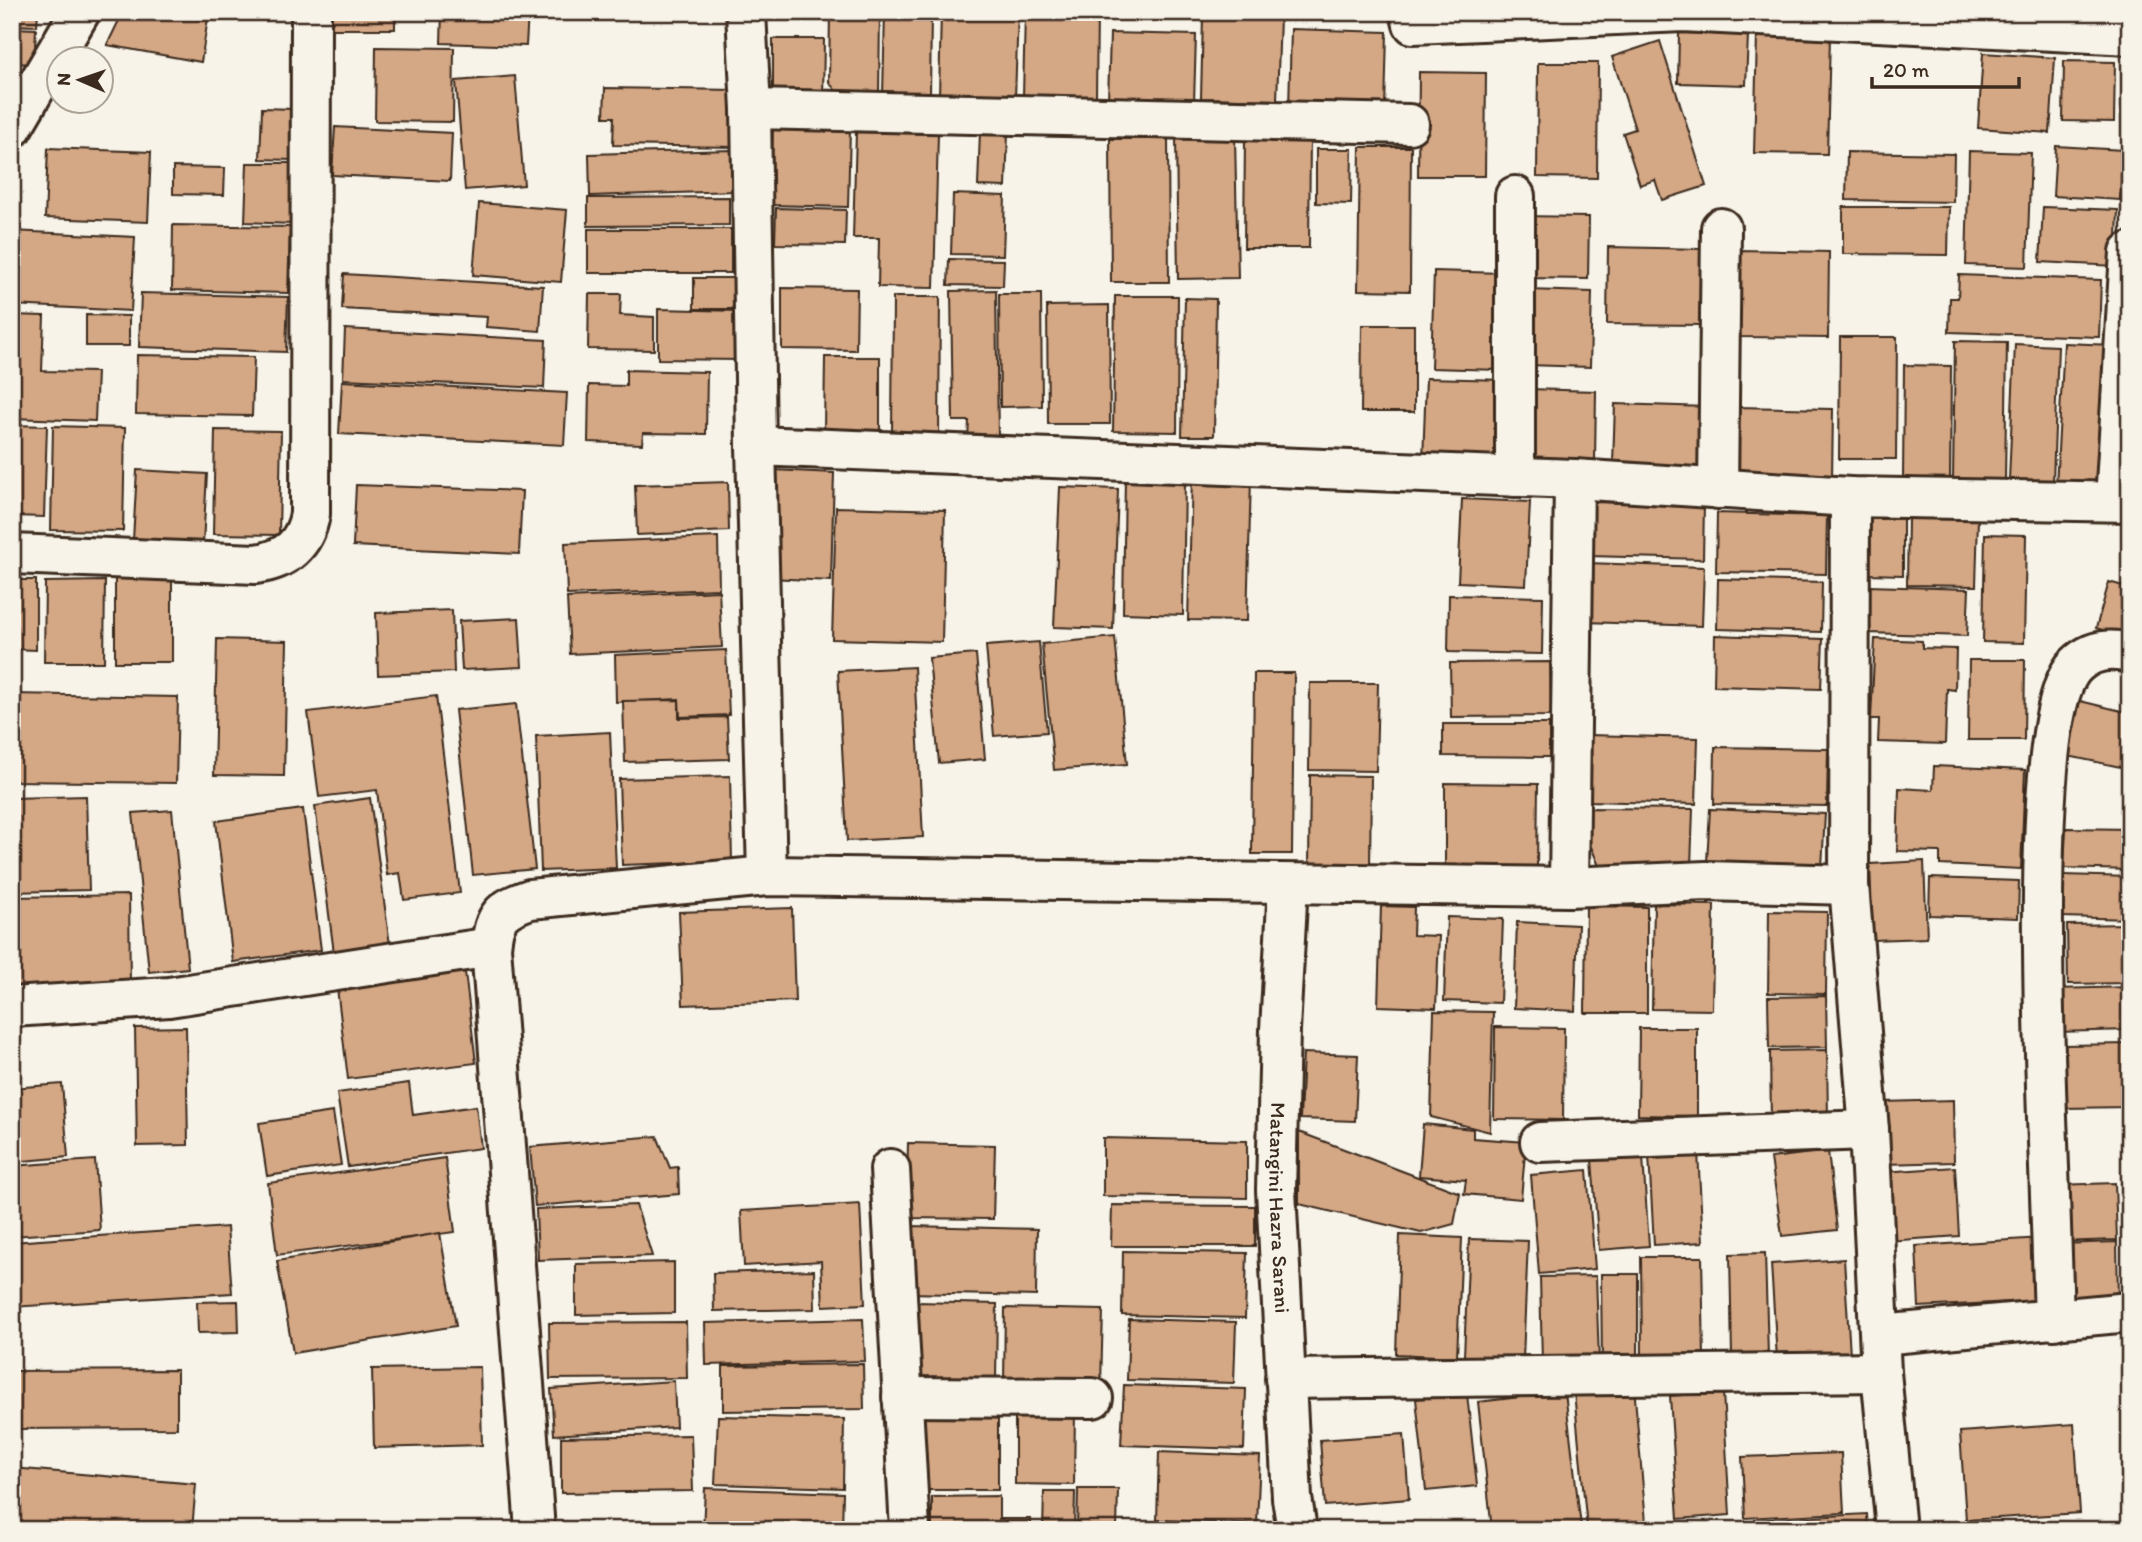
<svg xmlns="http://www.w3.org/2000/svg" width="2142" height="1542" font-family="Itim,sans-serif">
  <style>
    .building { fill: #d4a785; stroke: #3b2a1e; stroke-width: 2 }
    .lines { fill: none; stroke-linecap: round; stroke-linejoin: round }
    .minor-casing { stroke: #3b2a1e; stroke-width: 44 }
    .minor { stroke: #f7f3e8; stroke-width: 38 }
    .labels { text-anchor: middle; stroke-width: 7; stroke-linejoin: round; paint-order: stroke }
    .street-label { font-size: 21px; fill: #3b2a1e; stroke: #f7f3e8 }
  </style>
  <rect width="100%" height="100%" fill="#f7f3e8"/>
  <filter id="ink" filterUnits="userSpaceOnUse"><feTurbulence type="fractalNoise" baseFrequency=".0143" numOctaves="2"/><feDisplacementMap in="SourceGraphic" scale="14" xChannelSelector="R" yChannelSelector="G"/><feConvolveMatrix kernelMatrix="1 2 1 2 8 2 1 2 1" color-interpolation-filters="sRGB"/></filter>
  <g filter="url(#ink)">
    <!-- building -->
    <g class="building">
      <path d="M12 12H38L37 26 12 25Z"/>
      <path d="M123 12H209L201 62 107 45Z"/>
      <rect x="326" y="12" width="69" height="17"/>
      <path d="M442 12H528L526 46 441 43Z"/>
      <path d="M830 12H880L879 96H840L829 82Z"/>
      <path d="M885 12H931L930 96 883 95Z"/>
      <path d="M941 12H1018L1015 98 939 96Z"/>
      <path d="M1025 12H1097L1096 98 1023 96Z"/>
      <path d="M1203 16 1280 18 1277 100 1201 98Z"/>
      <path d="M12 28 36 29 34 64 12 63Z"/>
      <path d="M1291 29 1387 32 1385 111 1289 109Z"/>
      <path d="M1110 33 1196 35 1194 103 1108 102Z"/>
      <path d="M1679 33 1748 35 1746 85 1678 83Z"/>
      <path d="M1757 35 1830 36 1827 154 1754 153Z"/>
      <path d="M773 39H824L823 100H773Z"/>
      <path d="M1660 41 1706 186 1662 200 1655 180 1640 185 1623 133 1635 129 1612 57Z"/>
      <path d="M376 47 454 48 453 122 375 121Z"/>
      <path d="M1983 53 2055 58 2050 133 1978 128Z"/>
      <path d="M2064 61 2115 62 2114 122 2063 121Z"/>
      <path d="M1538 63H1598L1597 178 1537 177Z"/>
      <path d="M1419 72 1486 73 1485 176H1418Z"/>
      <path d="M515 76 524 185 465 190 456 81Z"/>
      <path d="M605 88 737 90 735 147 613 145 614 117H604Z"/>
      <path d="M262 108 294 109 292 160 260 159Z"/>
      <path d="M335 127 452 133 450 181 332 175Z"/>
      <path d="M773 127 850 129 848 207 771 205Z"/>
      <path d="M980 131 1008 132 1006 187 978 186Z"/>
      <path d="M856 132 938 134 934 288 878 287 879 238H853Z"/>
      <path d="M1235 137 1238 278 1178 279 1176 138Z"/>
      <path d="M1245 137 1310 138 1309 248H1244Z"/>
      <path d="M1110 139H1168L1169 282H1111Z"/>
      <path d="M2056 146 2123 150 2120 200 2053 196Z"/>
      <path d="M1360 147H1411L1410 291 1358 290Z"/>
      <path d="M48 148 151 152 148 222 45 218Z"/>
      <path d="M1316 149H1352L1351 204 1316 203Z"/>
      <path d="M732 150 733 191 590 196 589 154Z"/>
      <path d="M1969 151 2031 153 2027 267 1966 265Z"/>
      <path d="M1847 152 1954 154 1953 202 1846 200Z"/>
      <path d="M247 163H292L291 224 245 222Z"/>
      <path d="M173 167 225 168 224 195 173 194Z"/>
      <path d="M953 194 1005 196 1003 255 951 254Z"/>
      <path d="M729 197V225L588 226V198Z"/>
      <path d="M479 203 567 210 561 282 473 275Z"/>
      <path d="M1843 207H1949L1948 255 1843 254Z"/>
      <path d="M2043 207 2118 210 2116 266 2040 262Z"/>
      <path d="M776 208 846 210 845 245 775 244Z"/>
      <path d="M1518 216 1589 217 1588 279 1523 278Z"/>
      <path d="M173 225 290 227 288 293 172 290Z"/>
      <rect x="588" y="229" width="143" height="44"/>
      <path d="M12 231 135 237 131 311 12 305Z"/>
      <path d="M1608 247 1703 249 1702 325 1607 324Z"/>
      <path d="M1739 250 1829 252 1828 338 1738 337Z"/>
      <path d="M949 259 1004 260 1003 286 948 285Z"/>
      <path d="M1434 271 1503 273 1500 370 1431 368Z"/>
      <path d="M344 274 543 286 540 331 486 327 487 317 342 309Z"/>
      <path d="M1959 275 2101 280 2099 337 1949 332 1950 298H1958Z"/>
      <rect x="694" y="278" width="44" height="31"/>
      <path d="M782 288 857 289 856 350 782 349Z"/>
      <path d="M996 290 998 439H968L969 421H953L951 291Z"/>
      <path d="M1528 290 1592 292 1590 367 1527 365Z"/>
      <path d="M141 293 288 297 286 352 139 347Z"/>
      <path d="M589 294H621L620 315 654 317V350L588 349Z"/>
      <path d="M999 294H1041L1042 406 1000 407Z"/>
      <path d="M1115 296H1178L1177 432 1113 431Z"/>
      <path d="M893 297H940L939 436H892Z"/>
      <path d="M1185 298 1216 299 1214 436H1182Z"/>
      <path d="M1109 305 1110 424H1048L1047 306Z"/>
      <path d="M658 309 739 311 738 360 658 359Z"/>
      <path d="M12 315 44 316 42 371 97 372 95 421 12 418Z"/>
      <path d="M86 315 129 316V346H86Z"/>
      <path d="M1362 325H1414V412H1361Z"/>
      <path d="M345 329 546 340 544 388 343 379Z"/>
      <path d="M1840 337H1897L1896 459H1839Z"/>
      <path d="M1955 341 2007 342 2005 480 1953 479Z"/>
      <path d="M2064 343 2113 345 2105 489 2056 486Z"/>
      <path d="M2015 344 2058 346 2053 481 2009 480Z"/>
      <path d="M137 355 254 357 252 416 136 414Z"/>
      <path d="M825 357H880V430H824Z"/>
      <path d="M1904 365 1951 366 1950 481 1903 480Z"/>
      <path d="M626 370 707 372 706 434 643 433 642 444 588 442 589 385 626 386Z"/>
      <path d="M1426 378 1505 380 1503 462 1423 461Z"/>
      <path d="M342 381 567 393 564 445 339 434Z"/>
      <path d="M1528 389 1596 391 1595 462 1526 460Z"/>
      <path d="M1615 404 1708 407 1705 468 1613 464Z"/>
      <path d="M1735 407 1833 409 1832 479 1733 477Z"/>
      <path d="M12 425 47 426 44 517 12 516Z"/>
      <path d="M53 426 125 428 123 531 51 530Z"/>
      <path d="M215 430 281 431 279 535 213 534Z"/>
      <path d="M137 470 207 474 203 544 133 540Z"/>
      <path d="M773 470 834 473 831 581 769 578Z"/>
      <path d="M1125 477 1185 479 1183 615 1123 613Z"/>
      <path d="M1192 477 1251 478 1247 621 1188 620Z"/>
      <path d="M728 482 729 531 637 535 635 485Z"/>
      <path d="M356 485 522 491 519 554 353 546Z"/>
      <path d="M1060 487 1118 489 1113 629 1054 627Z"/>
      <path d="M1462 499 1530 502 1526 585 1458 582Z"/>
      <path d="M1591 502 1704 505 1703 559 1589 556Z"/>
      <path d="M836 507 945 510 942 642 832 639Z"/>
      <path d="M1717 513 1827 516 1826 574 1716 572Z"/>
      <path d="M1908 517 1978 518 1976 586 1907 585Z"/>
      <path d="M1869 519H1903V575L1868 574Z"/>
      <path d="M1985 534 2026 535 2024 643 1983 642Z"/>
      <path d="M718 537 719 589 567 595 565 543Z"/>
      <path d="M1587 563 1704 567 1702 626 1585 622Z"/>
      <rect x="115" y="575" width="57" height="87"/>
      <path d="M1718 579 1822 582 1821 632 1717 629Z"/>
      <path d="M12 580H36V650L12 649Z"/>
      <path d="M105 581 104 662H44L45 582Z"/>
      <path d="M2109 582 2130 588V638L2096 628Z"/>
      <path d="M1868 586 1969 589 1967 636 1867 633Z"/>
      <path d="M719 591 722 647 570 654 567 598Z"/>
      <path d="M1449 595 1543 597 1542 654 1448 652Z"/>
      <path d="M452 610 454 672 378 675 376 613Z"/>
      <path d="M519 618 522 667 462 670 459 621Z"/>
      <path d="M1715 635 1823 639 1821 689 1714 686Z"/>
      <path d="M1115 637 1127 764 1054 770 1042 644Z"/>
      <path d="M217 639 287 641 284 776 214 775Z"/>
      <path d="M1875 639 1922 641V648L1956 649 1955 690 1947 689 1945 744 1878 742 1879 719H1871Z"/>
      <path d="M1039 642 1047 732 994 736 986 646Z"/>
      <path d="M726 650 729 715 680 717 679 699 616 702 615 655Z"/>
      <path d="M976 654 985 759 939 763 929 658Z"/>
      <path d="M1969 660H2025L2024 740H1968Z"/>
      <path d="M1550 662 1551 716 1451 717 1450 663Z"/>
      <path d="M914 667 923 837 847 841 838 671Z"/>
      <path d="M1254 673H1294L1292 854H1252Z"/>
      <path d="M1310 683H1378L1376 771 1309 770Z"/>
      <path d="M12 694 178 697 176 783 12 781Z"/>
      <path d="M436 696 460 893 404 900 400 873 387 875 377 790 319 797 308 712Z"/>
      <path d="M679 700V718L727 717 729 759 625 762 623 701Z"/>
      <path d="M2080 701 2130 713V769L2068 756Z"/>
      <path d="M516 704 535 869 473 875 455 710Z"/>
      <path d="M1443 724H1549V757L1443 756Z"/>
      <path d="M610 732 616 868 541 871 536 736Z"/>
      <path d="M1589 735 1698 738 1696 804 1588 801Z"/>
      <path d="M1715 747 1828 749 1827 806 1714 804Z"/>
      <path d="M1934 766 2025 770 2021 869 1940 865V852L1897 851 1899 788 1933 790Z"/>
      <path d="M1310 775 1371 776 1370 868 1309 867Z"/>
      <path d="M730 776 732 861 622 865 619 779Z"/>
      <path d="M1445 783 1538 784 1537 867 1445 866Z"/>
      <path d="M86 796 89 890 12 892V798Z"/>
      <path d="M370 798 390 945 334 953 315 806Z"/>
      <path d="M1586 808 1693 809 1691 867 1599 866 1586 835Z"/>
      <path d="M303 809 321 950 233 962 216 821Z"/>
      <path d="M1710 809 1825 814 1822 867 1707 862Z"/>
      <path d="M172 810 188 968 149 972 133 813Z"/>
      <path d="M2066 828 2130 829V870L2064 868Z"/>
      <path d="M1924 861 1927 938 1873 940 1870 864Z"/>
      <path d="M2064 875 2130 877V919L2063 917Z"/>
      <path d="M1930 878 2019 881 2018 918 1929 915Z"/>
      <path d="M129 895 130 984 12 986V897Z"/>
      <path d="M1654 904 1714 905 1712 1010 1652 1009Z"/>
      <path d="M1381 906 1414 907 1413 935 1439 936 1436 1008 1378 1006Z"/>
      <path d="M1586 906 1647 907V1013H1585Z"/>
      <path d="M792 908 795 1001 683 1005 679 912Z"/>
      <path d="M1769 911 1827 912 1826 994 1768 993Z"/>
      <path d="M1447 917 1503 919 1500 1003 1444 1001Z"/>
      <path d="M1517 922 1578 925 1575 1011 1514 1008Z"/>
      <path d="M2130 924V983L2068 984 2067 925Z"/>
      <path d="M465 972 476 1063 348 1079 337 988Z"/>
      <path d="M2130 987V1030L2056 1032 2055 989Z"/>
      <path d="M1826 996 1827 1047 1769 1048 1768 997Z"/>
      <path d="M1434 1011 1493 1012 1490 1132 1431 1117Z"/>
      <path d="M186 1027 188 1145 137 1146 135 1028Z"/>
      <path d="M1495 1027 1564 1028 1563 1120 1494 1119Z"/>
      <path d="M1639 1028H1697V1116L1638 1115Z"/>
      <path d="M2130 1044V1107L2063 1108 2062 1045Z"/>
      <path d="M1827 1050 1828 1121 1771 1122 1770 1051Z"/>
      <path d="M1303 1053 1358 1055 1355 1121 1300 1119Z"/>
      <path d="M409 1083 413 1115 476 1106 481 1148 348 1167 337 1093Z"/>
      <path d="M62 1084 68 1157 12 1162V1088Z"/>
      <path d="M1953 1100 1954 1162 1885 1164 1883 1102Z"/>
      <path d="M333 1112 341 1165 267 1176 259 1123Z"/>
      <path d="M1423 1124 1473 1129V1138L1526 1142 1521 1199 1464 1194 1466 1180 1419 1176Z"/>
      <path d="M1299 1132 1460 1193 1454 1224 1421 1233 1299 1204Z"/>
      <path d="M657 1136 670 1168 678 1167 679 1194 535 1206 530 1147Z"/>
      <path d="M1103 1138 1247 1141V1198L1103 1196Z"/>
      <path d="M908 1143 995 1145 993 1219 906 1218Z"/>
      <path d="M1828 1151 1837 1230 1782 1236 1771 1158Z"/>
      <path d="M1698 1152 1703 1242 1654 1245 1649 1155Z"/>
      <path d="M1643 1157 1649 1246 1599 1250 1592 1160Z"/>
      <path d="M445 1158 455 1232 277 1255 268 1183Z"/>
      <path d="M95 1160 100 1230 12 1236V1166Z"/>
      <path d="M1955 1167 1959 1236 1887 1241 1883 1172Z"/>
      <path d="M1587 1170 1595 1269 1539 1274 1531 1175Z"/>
      <path d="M2123 1178H2130V1293H2126Z"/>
      <path d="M2115 1183 2117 1240 2058 1242 2057 1185Z"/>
      <path d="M860 1204 865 1304 823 1306 821 1261 744 1266 741 1211Z"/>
      <path d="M636 1205 652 1256 538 1260 536 1209Z"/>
      <path d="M1112 1205 1255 1206V1246H1111Z"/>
      <path d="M910 1226 1037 1229 1036 1296 909 1293Z"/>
      <path d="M227 1227 232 1293 12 1307V1242Z"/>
      <path d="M440 1233 456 1326 293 1353 277 1261Z"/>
      <path d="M1400 1235 1462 1238 1457 1357 1396 1354Z"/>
      <path d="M2043 1238 2046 1300 1919 1307 1916 1246Z"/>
      <path d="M1469 1239 1528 1241 1523 1359 1464 1356Z"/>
      <path d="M2117 1242 2118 1302 2061 1304 2059 1244Z"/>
      <path d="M1123 1251 1247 1253 1245 1318 1122 1315Z"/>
      <path d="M1765 1253 1768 1356H1732L1730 1254Z"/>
      <path d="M1641 1257H1702L1704 1358H1642Z"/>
      <path d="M1844 1259 1850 1354 1777 1359 1771 1264Z"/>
      <path d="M674 1262V1313L576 1315V1264Z"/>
      <path d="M814 1270 815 1309 714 1311 713 1273Z"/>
      <path d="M1601 1274H1638V1363L1602 1364Z"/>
      <path d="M1596 1276 1599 1361 1542 1363 1540 1277Z"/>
      <path d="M238 1301 239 1332 198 1333 197 1302Z"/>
      <path d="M917 1302 997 1304 996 1382 915 1380Z"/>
      <path d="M1005 1308 1103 1310 1101 1385 1004 1383Z"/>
      <path d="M863 1319 865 1361 706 1365 705 1323Z"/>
      <path d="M1129 1319 1236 1322 1234 1383 1127 1380Z"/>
      <path d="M686 1322 687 1378 550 1379 549 1323Z"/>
      <path d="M863 1364 864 1409 723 1411V1366Z"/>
      <path d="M480 1367 482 1445 374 1448 372 1369Z"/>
      <path d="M177 1370V1428L12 1429V1371Z"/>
      <path d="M674 1381 676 1427 554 1435 551 1389Z"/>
      <path d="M1124 1385 1246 1389 1244 1449 1121 1445Z"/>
      <path d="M1634 1386 1646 1522 1587 1528 1574 1392Z"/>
      <path d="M1565 1392 1581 1527 1560 1530H1492L1478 1402Z"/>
      <path d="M1723 1392 1730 1515 1678 1519 1670 1396Z"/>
      <path d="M1467 1394 1477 1486 1426 1491 1416 1399Z"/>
      <path d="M998 1405V1490H917V1406Z"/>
      <path d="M1015 1409 1075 1410 1074 1485 1015 1484Z"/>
      <path d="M718 1416 844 1419 843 1488 715 1484Z"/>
      <path d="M2074 1424 2080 1513 1966 1520 1960 1432Z"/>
      <path d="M1404 1434 1409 1499 1325 1506 1320 1440Z"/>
      <path d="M691 1435 693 1491 561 1493V1437Z"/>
      <path d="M1159 1452 1260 1456 1257 1524 1157 1520Z"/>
      <path d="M1841 1453 1844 1513 1745 1518 1742 1457Z"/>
      <path d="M12 1468 196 1484 192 1530 12 1529Z"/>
      <path d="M705 1488 843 1493 842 1530H703Z"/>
      <path d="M1078 1489H1118L1117 1530H1077Z"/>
      <path d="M1044 1492H1075L1074 1530H1043Z"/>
      <path d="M999 1496V1519H1031V1530H932V1497Z"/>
      <path d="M1867 1514 1868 1530H1756L1755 1520Z"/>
      <path d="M1127 1526 1268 1528V1530H1127Z"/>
    </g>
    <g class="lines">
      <defs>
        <g id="minor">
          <path d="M746 12 751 109"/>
          <path d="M1410 12 1413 24 1683 12 2130 35"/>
          <path d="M12 128 80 12"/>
          <path d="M756 446 1574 479 1850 497 2130 502"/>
          <path d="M1515 477V196"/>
          <path d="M1718 489 1721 228"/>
          <path d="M1850 497 1849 885 1869 1130 1881 1372 1896 1530"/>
          <path d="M2115 501 2130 252"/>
          <path d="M12 554 256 564C286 560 305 544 310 514L311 12"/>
          <path d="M767 876 756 446 751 109 1409 124"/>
          <path id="s1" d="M1288 884 1280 1030 1276 1190 1292 1498 1297 1530"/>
          <path d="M1569 887 1574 479"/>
          <path d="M12 1007 169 997 491 947"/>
          <path d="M1540 1142 1869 1130"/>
          <path d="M890 1169 910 1530"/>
          <path d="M2054 1320C2052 1253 2050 1185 2047 1118 2045 1042 2029 711 2076 665 2091 650 2110 648 2130 653"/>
          <path d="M1880 1335 2130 1312"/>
          <path d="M1285 1379 1881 1372"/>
          <path d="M902 1397 1093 1398"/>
          <path d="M535 1530 491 947C494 915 501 909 530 899L767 876 1569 887 1706 881 1849 885"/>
        </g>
      </defs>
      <!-- minor casing -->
      <use href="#minor" class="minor-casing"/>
      <!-- minor -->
      <use href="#minor" class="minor"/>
    </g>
  </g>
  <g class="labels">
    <!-- street labels -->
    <g class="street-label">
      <text dy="7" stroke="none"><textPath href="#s1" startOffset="324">Matangini Hazra Sarani</textPath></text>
    </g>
  </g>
  <!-- margin -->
  <rect width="2142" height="1542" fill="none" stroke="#f7f3e8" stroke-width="42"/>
  <rect x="21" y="21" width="2100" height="1500" fill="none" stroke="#3b2a1e" stroke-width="2.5" filter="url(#ink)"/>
  <!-- north arrow -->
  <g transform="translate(80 80) rotate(272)"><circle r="33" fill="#f7f3e8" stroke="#aca397" stroke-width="2"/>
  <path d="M0-5L12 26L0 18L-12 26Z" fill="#3b2a1e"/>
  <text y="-10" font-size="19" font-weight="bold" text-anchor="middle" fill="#3b2a1e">N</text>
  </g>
  <!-- scale -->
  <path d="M1872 77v10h147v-10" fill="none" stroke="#3b2a1e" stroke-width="3.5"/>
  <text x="1883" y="77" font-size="21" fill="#3b2a1e" stroke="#f7f3e8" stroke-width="5" paint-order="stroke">20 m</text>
</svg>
